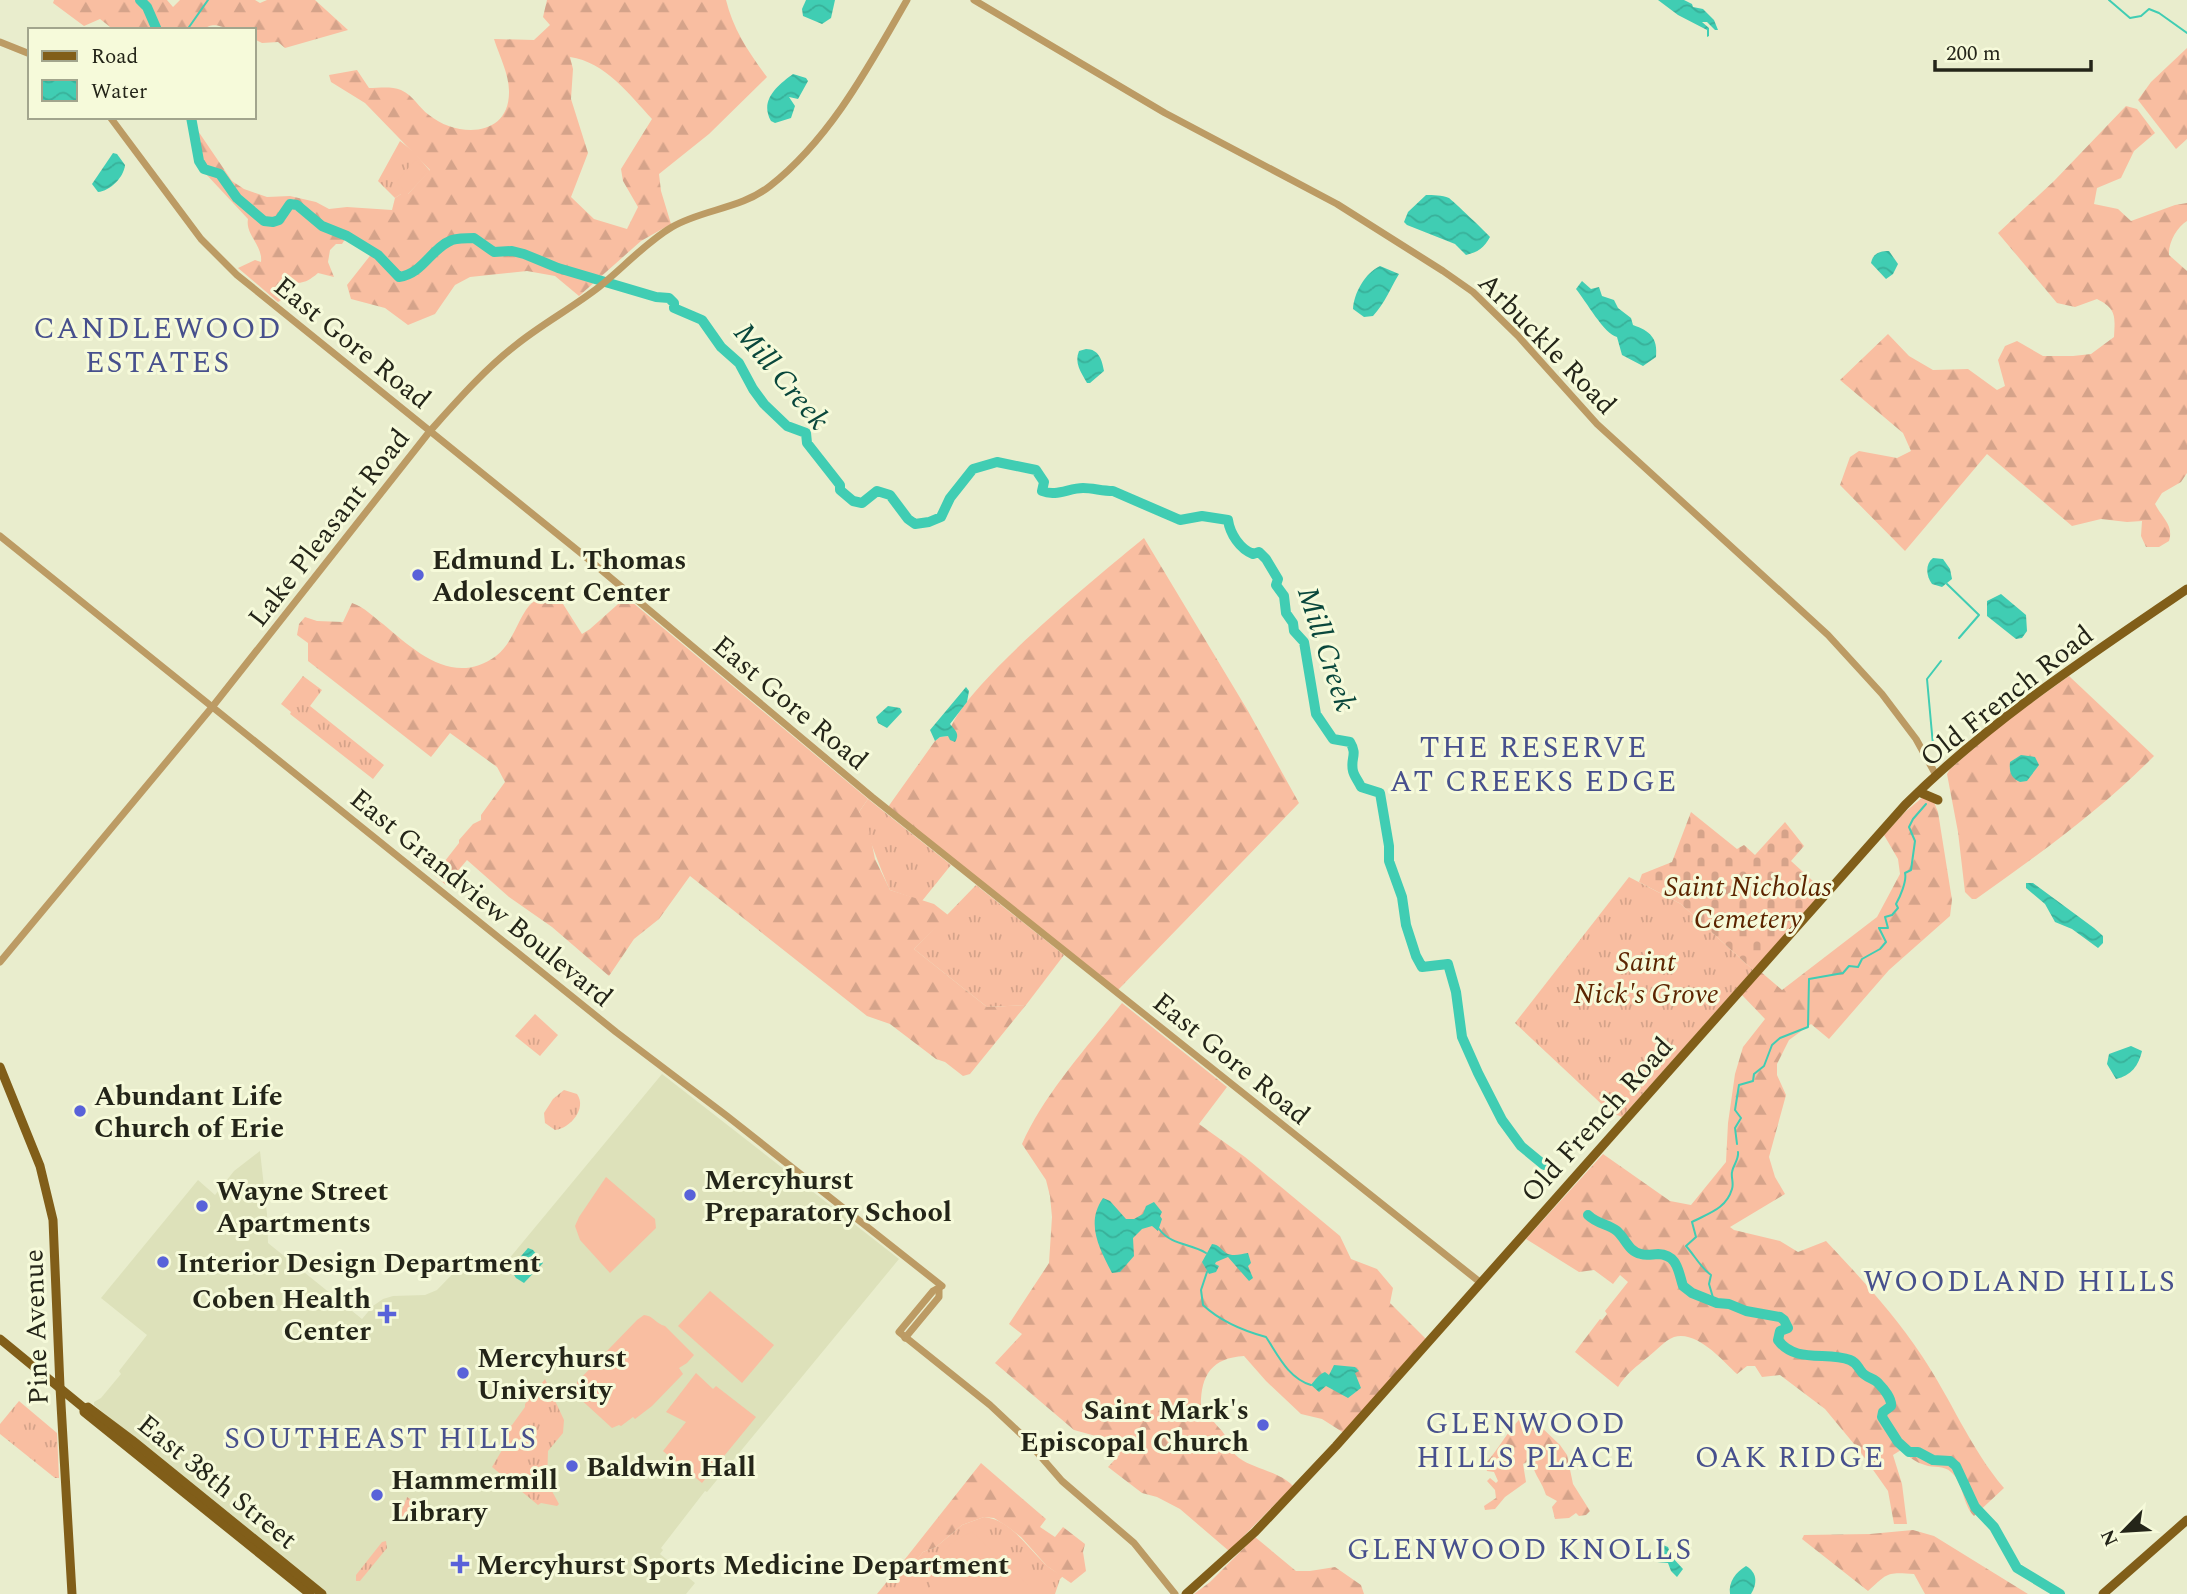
<svg xmlns="http://www.w3.org/2000/svg" width="2187" height="1594" font-family="Spectral,serif">
  <style>
    .built { fill: #dde1ba }
    .grass { fill: url(#grass-tufts) }
    .forest { fill: url(#forest-firs); fill-rule: evenodd }
    .cemetery { fill: url(#cemetery-stones) }
    .pitch { fill: #f9bea1 }
    .water { fill: url(#water-waves) }
    .lines { fill: none; stroke-linecap: round; stroke-linejoin: round }
    .stream { stroke: #40cdb3; stroke-width: 2 }
    .river { stroke: #40cdb3; stroke-width: 10 }
    .minor { stroke: #bc9b64; stroke-width: 7 }
    .major { stroke: #815e19; stroke-width: 9 }
    .poi-dot { fill: #5962d9; stroke: #f6fada; stroke-width: 2.5 }
    .labels { text-anchor: middle; stroke-width: 6; stroke-linejoin: round; paint-order: stroke }
    .street-label { font-size: 28px; fill: #242519; stroke: #f6fada }
    .poi-label { font-size: 28px; font-weight: bold; fill: #242519; stroke: #f6fada; text-anchor: start }
    .park-label { font-size: 28px; font-style: italic; fill: #5c2400; stroke: #f6fada }
    .neighbourhood-label { font-size: 30px; letter-spacing: 2px; fill: #47508d; stroke: #f6fada }
    .water-label { font-size: 30px; font-style: italic; fill: #09473c; stroke: #f6fada }
  </style>
  <defs>
    <pattern id="grass-tufts" width="24" height="20" patternUnits="userSpaceOnUse" patternTransform="scale(1.75)"><rect width="24" height="20" fill="#f9bea1"/><path d="M3 7l-1-3M5 7V3M7 7l1-3M15 17l-1-3M17 17v-4M19 17l1-3" fill="none" stroke="#d5a38a"/></pattern>
    <pattern id="forest-firs" width="22" height="20" patternUnits="userSpaceOnUse" patternTransform="scale(1.75)"><rect width="22" height="20" fill="#f9bea1"/><path d="M5 1l3.5 6h-7zM16 11l3.5 6h-7z" fill="#d5a38a"/></pattern>
    <pattern id="cemetery-stones" width="16" height="16" patternUnits="userSpaceOnUse" patternTransform="scale(1.75)"><rect width="16" height="16" fill="#f9bea1"/><path d="M2 7V4a2 2 0 0 1 4 0v3zM10 15v-3a2 2 0 0 1 4 0v3z" fill="#d5a38a"/></pattern>
    <pattern id="water-waves" width="16" height="10" patternUnits="userSpaceOnUse" patternTransform="scale(1.75)"><rect width="16" height="10" fill="#40cdb3"/><path d="M0 5q4-4 8 0t8 0" fill="none" stroke="#38b099"/></pattern>
  </defs>
  <rect width="100%" height="100%" fill="#e9edcd"/>
  <!-- built -->
  <path class="built" d="M662 1074 899 1259 707 1492 705 1491 661 1548 663 1550 660 1554 695 1583 686 1594H327L94 1405V1402L101 1398 121 1374 119 1371 147 1335 101 1298 198 1180 215 1195 234 1171 260 1151 267 1214 268 1243 362 1319 373 1306 383 1299 393 1296 425 1295 437 1290 471 1255 493 1275 499 1271Z"/>
  <!-- grass -->
  <g class="grass">
    <path d="M400 141 414 152 430 171 408 194H401L395 198 378 181Z"/>
    <path d="M303 676 322 690 310 706 384 765 373 779 290 714 291 712 281 704Z"/>
    <path d="M868 799 951 865 922 901 890 890C878 864 870 838 859 812Z"/>
    <path d="M1629 877 1681 904 1753 970 1622 1117 1610 1112 1515 1023Z"/>
    <path d="M976 885 1064 955 1026 1005 987 1007 914 949Z"/>
    <path d="M535 1014 558 1035 540 1056 515 1036Z"/>
    <path d="M564 1090 577 1094C587 1108 571 1128 555 1130L545 1123 544 1113 553 1099Z"/>
    <path d="M545 1379 564 1420 563 1433 548 1451 547 1482 559 1504 557 1506 541 1503 538 1505 492 1467 505 1445 502 1432 512 1425 525 1407V1404Z"/>
    <path d="M19 1401 57 1433 59 1478H55L0 1434V1424Z"/>
    <path d="M407 1497 430 1511 420 1517 399 1518Z"/>
    <path d="M984 1517C1011 1520 1026 1546 1045 1564 1050 1569 1057 1572 1063 1576L1060 1579 1055 1594H877L894 1573 902 1579 923 1552 936 1547 962 1525Z"/>
    <path d="M386 1541 387 1548 360 1581H356V1575L382 1542Z"/>
  </g>
  <!-- forest -->
  <g class="forest">
    <path d="M54 0H167L173 7 180 0H255L260 3 267 0H315L348 30 285 48 278 42 262 43 254 39V30C246 30 237 31 230 29 217 26 214 22 202 30H114L100 19 84 26 53 3Z"/>
    <path d="M547 0H726C733 29 749 53 767 77L709 134 659 174 661 191 671 224 641 241 579 296 555 276 527 271 470 277 455 285 435 314 408 325 385 308 351 299 347 285 373 252 347 236 342 244H336L330 250 328 262 334 277 318 273C302 287 299 281 281 284L283 299 278 302 238 268 255 260 261 262C263 245 245 235 248 219L205 173 199 161 194 131 196 128 232 181 244 189 267 197 290 196 316 202 329 209 347 207 392 210 395 198 401 194H408L430 170 365 103 331 82 329 75 357 70 369 88C379 88 391 86 401 90 414 96 418 107 429 115 457 138 510 138 509 91 509 74 499 55 494 39L534 40 550 25 543 17ZM570 57C605 62 629 94 652 119L621 169 623 181 638 207 627 229 594 219 571 197 588 153 571 99 573 69Z"/>
    <path d="M2187 48V139L2176 149 2138 100 2151 82Z"/>
    <path d="M2126 106 2137 109 2155 133 2134 151 2121 178 2097 188 2094 204 2118 209 2131 221 2175 205 2187 203V221C2177 227 2168 243 2169 255L2187 271V473L2181 482 2162 493 2155 504C2162 518 2174 525 2169 541L2159 547H2146L2141 536 2142 521 2127 522 2101 519 2072 526 1987 454 1905 551 1840 485 1850 457 1859 451 1897 458 1911 451 1903 433 1840 380 1888 334 1909 356 1933 370 1968 369 1997 390 2005 386 1998 360 2005 346 2017 341 2043 356H2073L2091 354 2114 337C2115 317 2117 309 2097 299L2075 307 2057 303 1998 233 2054 181Z"/>
    <path d="M1144 538 1248 711 1299 803 1118 990 888 807 935 741 940 737 948 736C956 690 1103 572 1144 538Z"/>
    <path d="M552 592 563 604 582 634 590 629 626 597 868 799 859 812 868 825 875 859 890 890 934 904 948 915 914 949 987 1007 1026 1005 970 1074 963 1076 945 1062 936 1059 890 1024 867 1016 690 876 659 919 634 939 609 976 552 927 509 897 467 860 446 885 434 875 459 843V840L473 824 481 820V815L505 782 497 767 450 733 431 757 308 661V643L297 635 299 624 305 617 317 621 343 622 352 603C366 608 372 616 383 624 416 652 454 687 496 656 514 643 519 613 533 602 538 598 546 595 552 592Z"/>
    <path d="M2069 676 2154 756C2101 810 2038 855 1976 899H1972L1965 892 1958 832 1947 774 1950 769 2002 724Z"/>
    <path d="M1923 797 1933 800 1938 812 1952 900 1950 916 1889 970 1829 1039 1811 1024 1789 1040 1777 1064V1075L1786 1095 1769 1157 1775 1177 1785 1194 1730 1227 1734 1230 1780 1241 1798 1252 1826 1241C1860 1277 1894 1314 1922 1356 1951 1399 1970 1448 2004 1488L1974 1516C1962 1504 1964 1483 1951 1472 1944 1465 1933 1468 1925 1465 1915 1462 1909 1457 1901 1450L1893 1455 1902 1484 1907 1524H1894L1888 1491 1859 1450 1825 1409 1780 1375 1762 1377 1755 1366H1747L1737 1374C1723 1361 1697 1330 1674 1337 1664 1341 1657 1350 1648 1357 1638 1365 1625 1375 1618 1387L1575 1352 1600 1319 1602 1320 1607 1314 1605 1311 1628 1282 1620 1275 1613 1284 1594 1270 1579 1272 1526 1239 1603 1154 1670 1201 1691 1205 1726 1162 1728 1123 1735 1074 1743 1047 1765 1019 1741 994 1761 972 1782 990 1877 917 1900 874 1898 859 1884 835 1905 812Z"/>
    <path d="M1122 1003 1227 1087 1199 1124 1245 1157 1340 1236 1351 1259 1377 1269 1393 1288 1390 1303 1426 1339 1344 1433 1322 1419 1301 1414 1266 1381 1244 1356C1211 1358 1200 1376 1201 1409L1208 1408C1210 1420 1215 1423 1222 1431 1229 1439 1228 1450 1239 1458 1256 1470 1279 1471 1293 1486L1229 1551 1180 1509 1157 1497 1142 1493 1108 1467 1120 1454 1103 1438 1074 1430 995 1363 1022 1334 1009 1324 1049 1263 1052 1217 1050 1196 1046 1180 1022 1144C1044 1094 1088 1046 1122 1003Z"/>
    <path d="M1524 1415 1539 1425 1560 1445 1567 1455 1573 1484 1590 1511 1586 1515 1579 1516 1576 1513 1569 1518 1555 1519 1552 1507 1557 1501 1546 1495C1542 1482 1535 1476 1532 1463L1529 1461 1523 1464 1526 1482 1505 1497 1495 1509 1485 1510 1484 1506 1496 1498 1495 1490 1487 1481 1490 1478 1496 1483 1498 1481 1494 1472 1487 1471 1485 1464C1500 1448 1508 1429 1524 1415Z"/>
    <path d="M981 1463 1046 1519 1040 1527 1055 1537 1063 1527 1085 1544 1083 1552 1086 1571 1071 1583 1068 1581 1047 1566 1021 1537 1008 1527 994 1518 984 1517 962 1525 936 1547 923 1552 902 1580 894 1573Z"/>
    <path d="M1913 1530 1934 1536 2028 1594H1925L1914 1574C1886 1572 1888 1573 1868 1591L1802 1539 1804 1535 1870 1534Z"/>
    <path d="M1255 1537 1296 1571H1310L1335 1567 1361 1585 1364 1594H1194L1210 1582Z"/>
  </g>
  <!-- cemetery -->
  <path class="cemetery" d="M1691 812 1737 849 1744 845 1755 855 1785 822 1804 846 1791 861 1824 891 1753 970 1681 904 1639 882 1642 874 1672 862Z"/>
  <!-- pitch -->
  <g class="pitch">
    <path d="M415 160 427 170 408 192 396 183Z"/>
    <path d="M606 1177 655 1219 656 1228 610 1273 580 1240 575 1226 579 1217Z"/>
    <path d="M710 1291 774 1345 742 1383 678 1326Z"/>
    <path d="M644 1315C654 1316 656 1324 665 1326L694 1355 687 1363 679 1368 683 1374 652 1406 635 1419 633 1417 621 1426 619 1425 612 1428 577 1396V1382L637 1320Z"/>
    <path d="M696 1373 713 1389 716 1386 756 1417 702 1483 663 1451 686 1422 666 1412Z"/>
    <path d="M972 1532 1028 1585V1594H930C928 1563 944 1543 972 1532Z"/>
  </g>
  <!-- water -->
  <g class="water">
    <path d="M806 0H835L831 18 822 24 803 16 802 9Z"/>
    <path d="M1658 0H1684L1692 4 1693 7 1703 9 1714 20 1718 30H1715L1707 22H1702L1709 28V36L1707 37V30L1678 15Z"/>
    <path d="M793 74 806 78 808 81 798 99 789 97 795 106 791 118 775 123 771 121C759 100 778 85 793 74Z"/>
    <path d="M113 153 117 154 125 165C124 177 110 191 98 192L92 184Z"/>
    <path d="M1426 195C1433 195 1442 195 1449 198 1452 200 1488 234 1490 237 1484 248 1478 252 1466 255L1455 244 1407 225 1404 222 1408 212Z"/>
    <path d="M1889 251 1898 264 1893 274 1886 279 1871 263C1873 253 1880 251 1889 251Z"/>
    <path d="M1380 266 1399 274C1390 289 1385 303 1373 316L1364 317 1353 309C1354 293 1365 273 1380 266Z"/>
    <path d="M1582 281 1591 289 1599 287 1602 296 1614 300 1618 308 1631 318 1633 325C1650 331 1658 338 1656 357L1643 366 1622 355 1617 337C1604 334 1586 301 1576 289Z"/>
    <path d="M1086 349C1099 349 1102 360 1104 371L1090 383H1087C1081 372 1074 363 1079 351Z"/>
    <path d="M1933 558 1943 559 1950 569 1952 579 1942 587 1932 584C1926 576 1925 564 1933 558Z"/>
    <path d="M2001 594 2026 615 2027 631 2022 638 2016 639 1987 616V601Z"/>
    <path d="M966 687 969 691 967 702 950 724C956 731 960 734 955 742L950 740 948 736 940 737 935 741 930 730Z"/>
    <path d="M888 706 900 708 902 712 887 728 878 723 876 717Z"/>
    <path d="M2021 755 2035 757 2039 765 2027 781 2020 782C2011 778 2009 772 2010 762Z"/>
    <path d="M2026 883H2033L2094 928 2103 936V943L2098 948 2072 929 2055 922 2045 904 2026 888Z"/>
    <path d="M2131 1046 2142 1051C2139 1065 2131 1076 2116 1079L2107 1064 2109 1054Z"/>
    <path d="M1103 1198 1110 1201 1126 1219H1134L1143 1214 1146 1206 1154 1202 1162 1212 1160 1216 1162 1219 1158 1231 1152 1226 1142 1229 1133 1238 1134 1256 1120 1272 1112 1273C1100 1249 1085 1224 1103 1198Z"/>
    <path d="M1212 1244C1220 1245 1220 1249 1226 1253 1233 1257 1241 1254 1248 1253L1251 1263 1248 1266 1253 1278 1249 1281 1228 1257 1216 1262 1215 1264 1219 1266 1216 1272 1209 1274 1202 1262Z"/>
    <path d="M528 1248 533 1250 543 1263 524 1283 516 1278 510 1269Z"/>
    <path d="M1334 1365 1355 1367 1359 1371 1355 1373 1361 1388 1348 1398 1326 1386 1319 1392 1311 1385C1315 1380 1319 1374 1325 1372L1329 1375Z"/>
    <path d="M1663 1545 1668 1547 1672 1557 1683 1569 1677 1577 1671 1571 1668 1563 1657 1562Z"/>
    <path d="M1746 1566C1758 1573 1757 1584 1751 1594H1730C1728 1582 1736 1572 1746 1566Z"/>
  </g>
  <g class="lines">
    <!-- stream -->
    <g class="stream">
      <path d="M2109 0 2130 18 2141 16 2149 9 2159 13 2187 33"/>
      <path d="M187 30 208 0"/>
      <path d="M1947 584 1979 615 1959 638"/>
      <path d="M1933 745 1927 679 1941 661"/>
      <path d="M1737 1144 1735 1128 1741 1118 1735 1110 1739 1085 1753 1081 1754 1074 1764 1066 1772 1045 1780 1038 1808 1027 1809 979 1843 973 1849 966 1858 967 1862 959 1880 949 1886 942 1879 928H1888L1885 917 1892 915 1898 908 1896 904C1900 897 1907 881 1905 873L1911 870 1915 841 1909 827 1913 819 1926 804"/>
      <path d="M1159 1229C1172 1246 1190 1243 1206 1253"/>
      <path d="M1207 1272 1201 1290 1203 1305C1219 1320 1244 1331 1266 1337 1278 1355 1288 1378 1311 1385"/>
      <path d="M1714 1301 1709 1284 1711 1275C1701 1268 1695 1256 1686 1246L1696 1237 1692 1222C1709 1213 1726 1209 1732 1189 1734 1183 1731 1178 1732 1172 1733 1165 1739 1160 1738 1152"/>
    </g>
    <!-- river -->
    <g class="river">
      <path d="M140 0 147 7 157 30"/>
      <path d="M191 117 199 161 204 169 220 174 237 198 264 221 273 222 279 220 290 204 297 205 322 226 347 236 378 255 399 277C423 274 431 248 452 240 459 238 468 238 474 238L494 252 512 251 524 254 558 268 656 297 669 298 674 303V308L702 320 721 347 739 363 753 389 764 404 787 426 806 433 807 443 840 485V490L853 501 862 503 877 491 890 495 908 519 915 524 929 522 941 517 950 498 973 469 997 462 1036 470 1044 482 1042 491C1056 497 1069 488 1083 488 1093 488 1102 491 1113 491L1180 520 1202 516 1228 520C1230 534 1240 549 1253 554L1259 552 1266 559 1278 579 1276 585 1284 596 1286 613 1293 623 1294 631 1304 642 1316 714 1333 739 1350 742C1358 755 1350 758 1353 771 1354 776 1359 782 1361 787L1380 793 1389 846V861L1402 897 1406 925 1416 956 1422 967 1448 964 1456 992 1462 1037 1478 1073 1502 1120 1521 1146 1544 1165"/>
      <path d="M1588 1215C1597 1224 1608 1224 1617 1231 1626 1239 1628 1251 1641 1254 1647 1256 1653 1254 1658 1254 1678 1255 1678 1271 1683 1286L1692 1293 1717 1303 1729 1304 1746 1311 1780 1317 1784 1320 1788 1328 1780 1331 1778 1340C1795 1364 1828 1351 1850 1360 1857 1363 1857 1366 1861 1371 1865 1378 1875 1378 1879 1384 1884 1389 1892 1399 1891 1406L1883 1412 1882 1417 1898 1442 1909 1452H1918L1933 1460 1950 1461 1956 1466 1975 1507 1994 1527 2017 1568 2060 1594"/>
    </g>
    <!-- minor -->
    <g class="minor">
      <path d="M974 0 1165 113 1337 204 1443 271 1473 292 1518 336 1597 424 1828 635 1882 694 1916 739 1936 775"/>
      <path d="M0 42 30 54"/>
      <path d="M110 117 201 239 237 275 587 558 872 797 1481 1283"/>
      <path d="M0 536 616 1032 727 1116 942 1286 933 1291 899 1332 990 1405 1022 1435 1062 1481 1134 1543 1175 1594"/>
      <path d="M0 962 213 706 430 431C457 401 484 370 516 345 542 324 572 308 599 287 623 268 645 243 672 227 703 209 741 209 770 186 831 138 869 66 907 0"/>
      <path d="M905 1338 939 1297V1289"/>
    </g>
    <!-- major -->
    <g class="major">
      <path d="M1919 792 1938 800"/>
      <path d="M0 1067 40 1166 53 1220 60 1387 72 1594"/>
      <path d="M0 1339 84 1408V1412L310 1594"/>
      <path d="M84 1408 88 1407 132 1440 322 1594"/>
      <path d="M1186 1594 1255 1532 1336 1446 1905 805C1989 721 2089 656 2187 589"/>
      <path d="M2103 1594 2187 1520"/>
    </g>
  </g>
  <!-- markers -->
  <g class="poi-dot">
    <circle cx="418" cy="575" r="7"/>
    <circle cx="80" cy="1111" r="7"/>
    <circle cx="690" cy="1195" r="7"/>
    <circle cx="202" cy="1206" r="7"/>
    <circle cx="163" cy="1262" r="7"/>
    <path d="M383.5 1303.5h7v7h7v7h-7v7h-7v-7h-7v-7h7z"/>
    <circle cx="463" cy="1373" r="7"/>
    <circle cx="1263" cy="1425" r="7"/>
    <circle cx="572" cy="1466" r="7"/>
    <circle cx="377" cy="1495" r="7"/>
    <path d="M456.5 1553.5h7v7h7v7h-7v7h-7v-7h-7v-7h7z"/>
  </g>
  <g class="labels">
    <!-- street labels -->
    <g class="street-label">
      <text transform="translate(353 342) rotate(39)" y="10">East Gore Road</text>
      <text transform="translate(1548 343) rotate(46)" y="10">Arbuckle Road</text>
      <text transform="translate(328 527) rotate(-52)" y="10">Lake Pleasant Road</text>
      <text transform="translate(2006 695) rotate(-38)" y="10">Old French Road</text>
      <text transform="translate(791 702) rotate(40)" y="10">East Gore Road</text>
      <text transform="translate(482 897) rotate(39)" y="10">East Grandview Boulevard</text>
      <text transform="translate(1232 1058) rotate(39)" y="10">East Gore Road</text>
      <text transform="translate(1596 1119) rotate(-48)" y="10">Old French Road</text>
      <text transform="translate(35 1327) rotate(-92)" y="10">Pine Avenue</text>
      <text transform="translate(218 1481) rotate(39)" y="10">East 38th Street</text>
    </g>
    <!-- poi labels -->
    <g class="poi-label">
      <text x="432" y="569">Edmund L. Thomas<tspan x="432" dy="32">Adolescent Center</tspan></text>
      <text x="94" y="1105">Abundant Life<tspan x="94" dy="32">Church of Erie</tspan></text>
      <text x="704" y="1189">Mercyhurst<tspan x="704" dy="32">Preparatory School</tspan></text>
      <text x="216" y="1200">Wayne Street<tspan x="216" dy="32">Apartments</tspan></text>
      <text x="177" y="1272">Interior Design Department</text>
      <text x="371" y="1308" text-anchor="end">Coben Health<tspan x="371" dy="32">Center</tspan></text>
      <text x="477" y="1367">Mercyhurst<tspan x="477" dy="32">University</tspan></text>
      <text x="1249" y="1419" text-anchor="end">Saint Mark's<tspan x="1249" dy="32">Episcopal Church</tspan></text>
      <text x="586" y="1476">Baldwin Hall</text>
      <text x="391" y="1489">Hammermill<tspan x="391" dy="32">Library</tspan></text>
      <text x="476" y="1574">Mercyhurst Sports Medicine Department</text>
    </g>
    <!-- park labels -->
    <g class="park-label">
      <text x="1748" y="896">Saint Nicholas<tspan x="1748" dy="32">Cemetery</tspan></text>
      <text x="1646" y="971">Saint<tspan x="1646" dy="32">Nick's Grove</tspan></text>
    </g>
    <!-- neighbourhood labels -->
    <g class="neighbourhood-label">
      <text x="158" y="338">CANDLEWOOD<tspan x="158" dy="34">ESTATES</tspan></text>
      <text x="1534" y="757">THE RESERVE<tspan x="1534" dy="34">AT CREEKS EDGE</tspan></text>
      <text x="2020" y="1291">WOODLAND HILLS</text>
      <text x="1526" y="1433">GLENWOOD<tspan x="1526" dy="34">HILLS PLACE</tspan></text>
      <text x="381" y="1448">SOUTHEAST HILLS</text>
      <text x="1790" y="1467">OAK RIDGE</text>
      <text x="1520" y="1559">GLENWOOD KNOLLS</text>
    </g>
    <!-- water labels -->
    <g class="water-label">
      <text transform="translate(782 376) rotate(50)" y="10">Mill Creek</text>
      <text transform="translate(1327 649) rotate(72)" y="10">Mill Creek</text>
    </g>
  </g>
  <!-- legend -->
  <rect x="28" y="28" width="228" height="91" fill="#f6fada" stroke="#a2a58d" stroke-width="2"/>
  <rect x="42" y="51" width="35" height="10" fill="#815e19" stroke="#a2a58d" stroke-width="2"/>
  <text x="91" y="63" font-size="21" fill="#242519">Road</text>
  <rect x="42" y="80" width="35" height="21" fill="url(#water-waves)" stroke="#a2a58d" stroke-width="2"/>
  <text x="91" y="98" font-size="21" fill="#242519">Water</text>
  <!-- north arrow -->
  <g transform="translate(2124 1531) rotate(245)" stroke="#f6fada" stroke-width="5" paint-order="stroke">
  <path d="M0-5L12 26L0 18L-12 26Z" fill="#242519"/>
  <text y="-10" font-size="19" font-weight="bold" text-anchor="middle" fill="#242519">N</text>
  </g>
  <!-- scale -->
  <path d="M1935 60v10h156v-10" fill="none" stroke="#242519" stroke-width="3.5"/>
  <text x="1946" y="60" font-size="21" fill="#242519" stroke="#f6fada" stroke-width="5" paint-order="stroke">200 m</text>
</svg>
